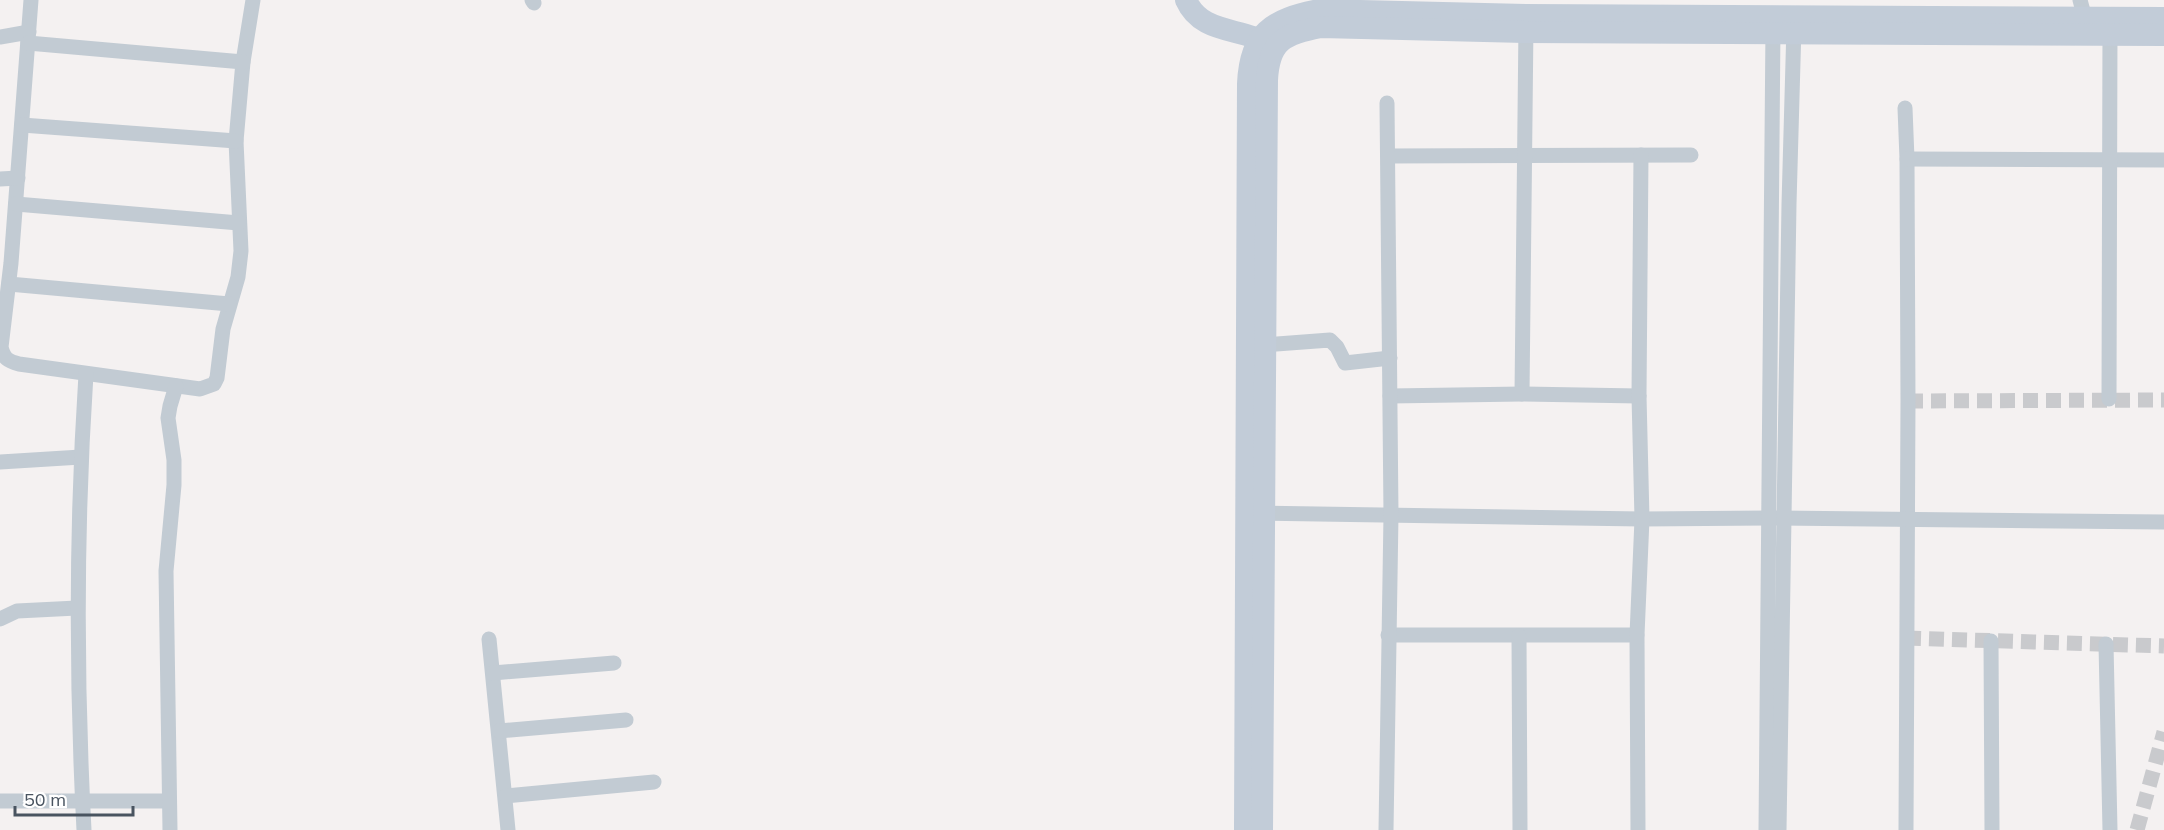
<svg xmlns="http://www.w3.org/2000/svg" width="2164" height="830" font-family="Mulish,sans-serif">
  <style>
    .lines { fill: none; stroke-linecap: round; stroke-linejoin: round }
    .street-tunnel { stroke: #c9cacd; stroke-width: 15; stroke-dasharray: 15 8; stroke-linecap: butt }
    .street { stroke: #c2cbd3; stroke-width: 15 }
    .secondary { stroke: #c2ccd8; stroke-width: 22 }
  </style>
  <rect width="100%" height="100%" fill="#f4f1f1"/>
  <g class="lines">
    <!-- street-tunnel -->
    <g class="street-tunnel">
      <path d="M1908 401 2164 400"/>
      <path d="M1906 638 2164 646"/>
      <path d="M2137 830 2164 732"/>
    </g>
    <!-- street -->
    <g class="street">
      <path d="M31 0 11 263 1 347C4 359 8 361 19 364L200 389 214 384 217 378 223 329 238 277 241 251 236 141 243 62 253 0"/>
      <path d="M532 0 534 3"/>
      <path d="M2080 0 2087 26"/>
      <path d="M0 37 29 32"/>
      <path d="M28 43 243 62"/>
      <path d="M1905 108 1907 159 1908 401 1906 830"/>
      <path d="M22 125 236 141"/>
      <path d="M1388 156 1691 155"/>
      <path d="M1907 159 2164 160"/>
      <path d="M0 179 18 178"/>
      <path d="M16 204 239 223"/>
      <path d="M9 284 229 304"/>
      <path d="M1264 345 1330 340 1337 347 1345 363 1390 358"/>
      <path d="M1522 394 1526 24"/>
      <path d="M1390 396 1522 394 1639 396"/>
      <path d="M2109 399 2110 27"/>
      <path d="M0 462 81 457"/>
      <path d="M1255 513 1642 519 1768 518 2164 522"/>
      <path d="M0 619 17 611 77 608"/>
      <path d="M1388 635H1637"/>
      <path d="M1519 636 1520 830"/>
      <path d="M489 639 508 830"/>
      <path d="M1991 641 1992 830"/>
      <path d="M2106 644 2110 830"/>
      <path d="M493 673 614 663"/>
      <path d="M499 731 626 720"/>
      <path d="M506 796 654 782"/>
      <path d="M0 801H169"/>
      <path d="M84 830C76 678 76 526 86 374"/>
      <path d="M170 830 166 571 174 485V460L168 418 170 406 176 386"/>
      <path d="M1386 830 1391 515 1387 103"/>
      <path d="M1638 830 1637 635 1642 519 1639 396 1641 155"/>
      <path d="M1766 830 1773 26"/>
      <path d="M1779 830 1789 204 1794 26"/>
    </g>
    <!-- secondary -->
    <g class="secondary">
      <path d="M1186 0C1202 36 1243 26 1271 46"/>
      <path d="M1245 830 1248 84C1250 33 1272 19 1319 10L1526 15 2164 18"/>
      <path d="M1262 830 1267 80C1269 41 1284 34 1321 27L1525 32 2164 35"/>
    </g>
  </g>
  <!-- scale -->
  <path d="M15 806v9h118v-9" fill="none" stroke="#495460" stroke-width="3"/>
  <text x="24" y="806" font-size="18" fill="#495460" stroke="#ffffff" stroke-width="4.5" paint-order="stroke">50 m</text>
</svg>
